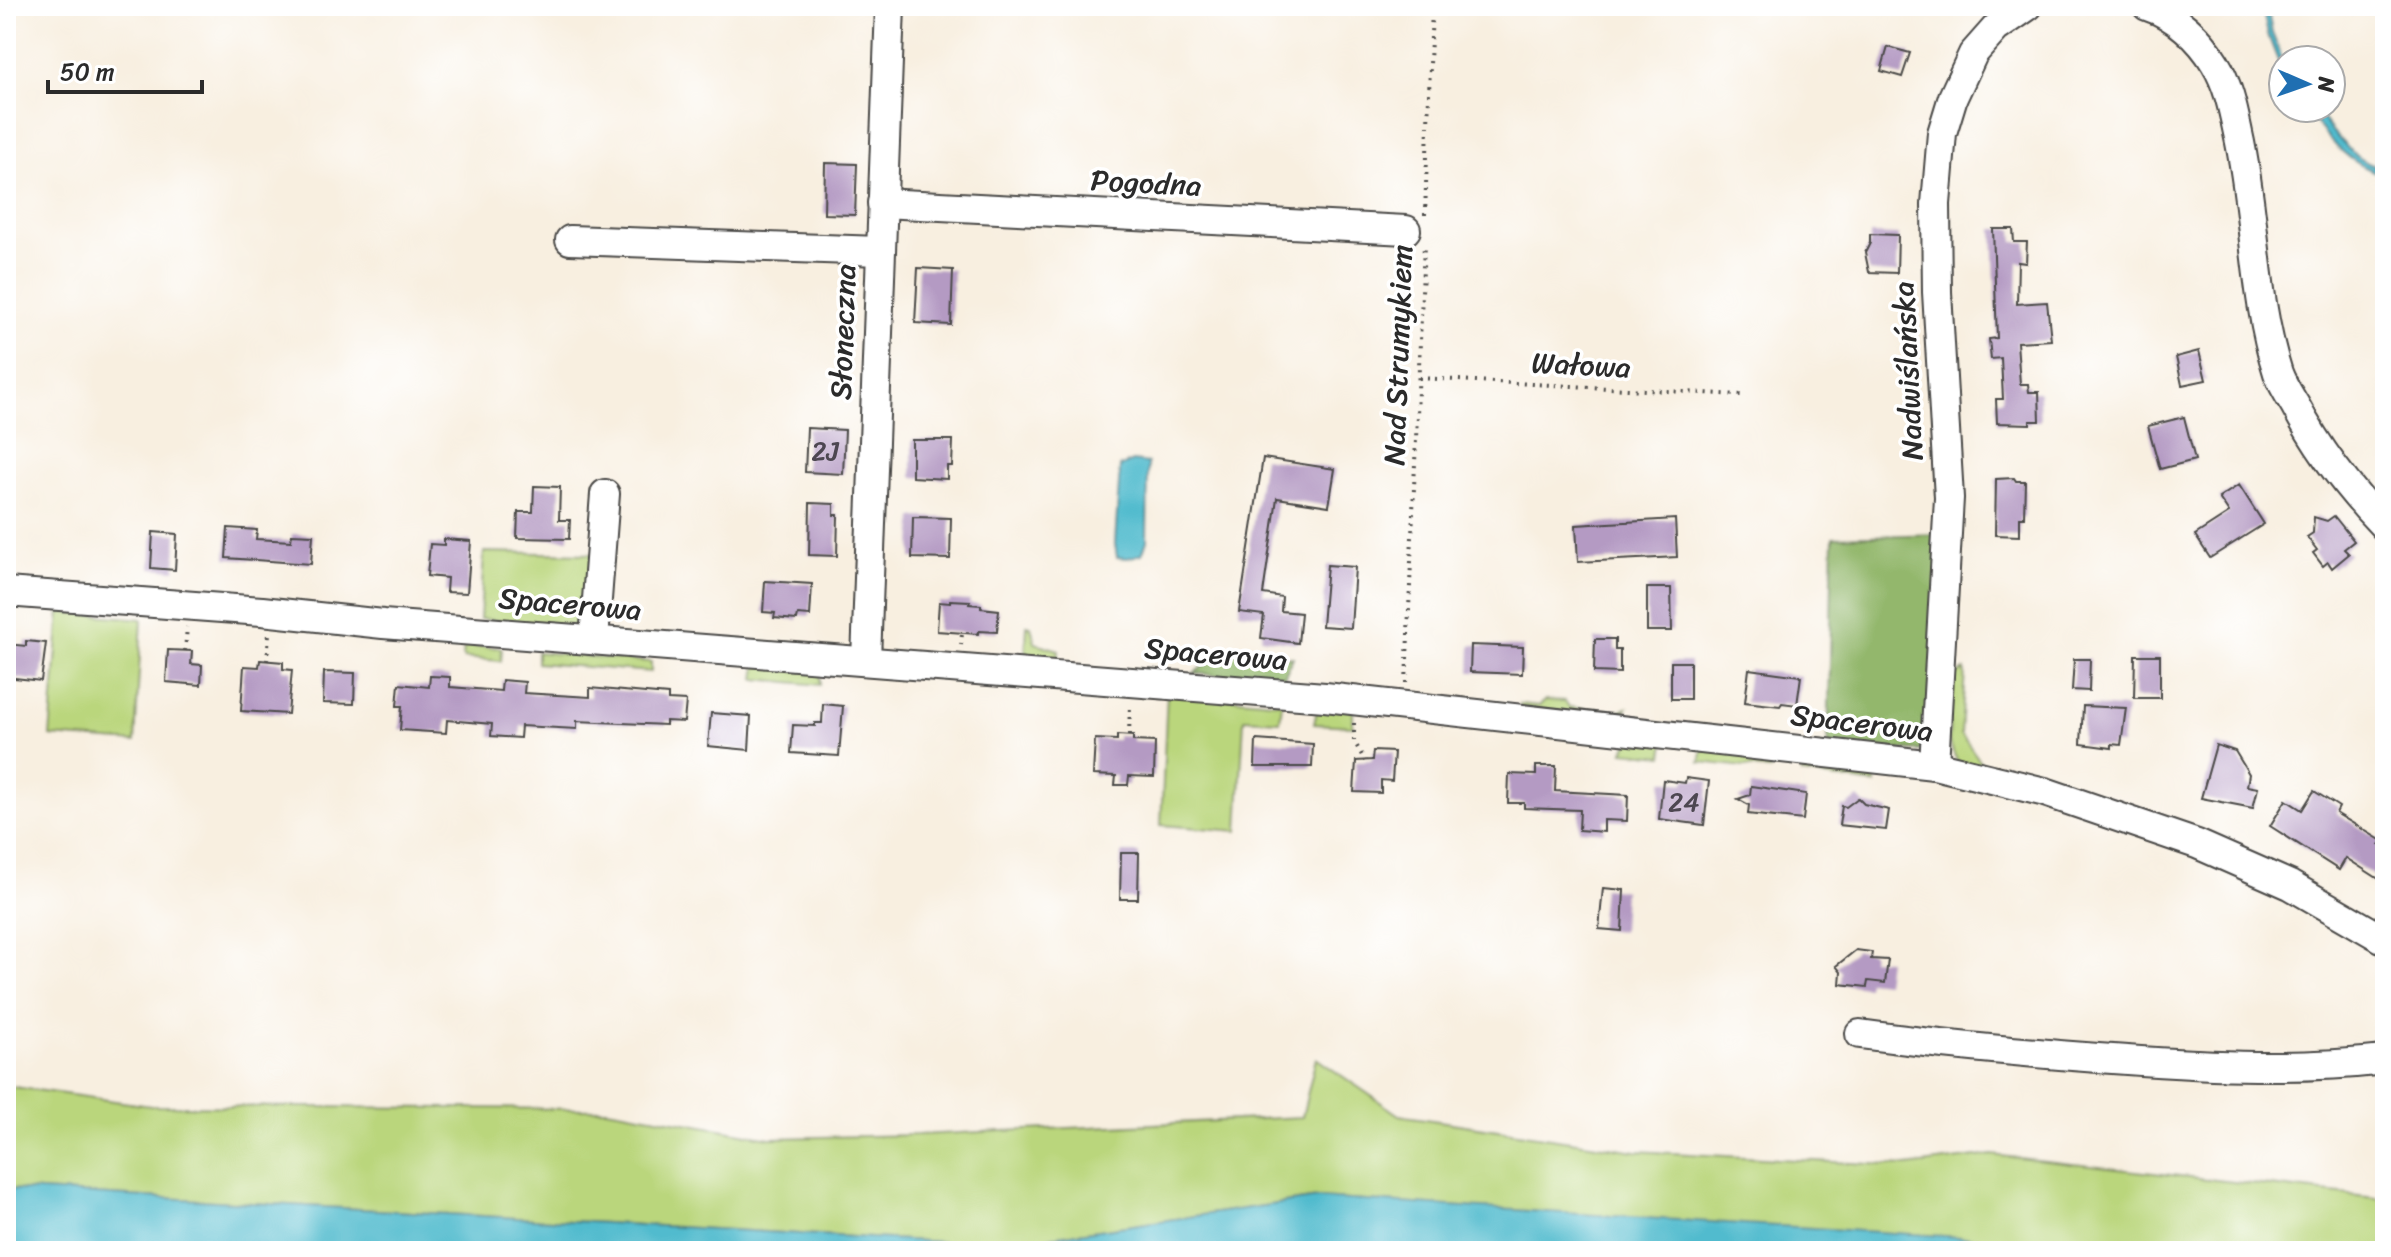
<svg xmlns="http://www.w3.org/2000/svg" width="2391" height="1257" font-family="Sriracha,sans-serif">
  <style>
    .green { fill: #bad67c; stroke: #728054; stroke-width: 2 }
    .forest { fill: #93b76c; stroke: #5f714c; stroke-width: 2 }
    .water { fill: #51bbce; stroke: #3e737c; stroke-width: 2 }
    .building { fill: #b49ac3 }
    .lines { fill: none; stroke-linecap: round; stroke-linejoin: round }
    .minor-casing { stroke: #4a4846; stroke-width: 32 }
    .path { stroke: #4a4846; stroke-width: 4; stroke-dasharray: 2 6; stroke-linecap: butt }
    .minor { stroke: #fff; stroke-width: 28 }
    .labels { text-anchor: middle; stroke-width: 7; stroke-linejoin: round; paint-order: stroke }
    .number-label { font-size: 26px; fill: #4d4751 }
    .street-label { font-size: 30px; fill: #2b2b2b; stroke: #fff }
  </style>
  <rect width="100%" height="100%" fill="#fff"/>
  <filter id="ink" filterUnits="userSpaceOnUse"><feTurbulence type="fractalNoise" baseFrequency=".0125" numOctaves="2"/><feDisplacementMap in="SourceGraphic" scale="16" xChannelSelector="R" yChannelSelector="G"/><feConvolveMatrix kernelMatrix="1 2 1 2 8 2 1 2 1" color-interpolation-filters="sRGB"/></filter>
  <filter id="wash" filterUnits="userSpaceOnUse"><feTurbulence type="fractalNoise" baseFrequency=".006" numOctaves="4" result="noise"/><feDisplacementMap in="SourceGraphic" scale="32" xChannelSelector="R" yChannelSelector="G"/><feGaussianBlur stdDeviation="1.8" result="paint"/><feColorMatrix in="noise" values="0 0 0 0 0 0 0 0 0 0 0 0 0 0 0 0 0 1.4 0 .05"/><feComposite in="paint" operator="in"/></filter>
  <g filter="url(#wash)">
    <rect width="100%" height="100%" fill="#f8efe0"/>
    <!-- green -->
    <g class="green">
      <path d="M484 552 592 554 586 620 580 626 480 619Z"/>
      <path d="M60 612 142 619 135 742 50 736Z"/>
      <path d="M1027 625 1031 626 1035 643 1059 650 1057 664 1025 662Z"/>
      <path d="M464 646 502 648 501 661 463 658Z"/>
      <path d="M537 652 651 662V672L537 663Z"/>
      <path d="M757 666 820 667V685L755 679Z"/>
      <path d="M1965 670 1961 734 1983 765 1958 763 1949 743 1951 676Z"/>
      <path d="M1167 692 1282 703 1280 721 1244 719 1238 831 1161 825Z"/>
      <path d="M1545 700 1565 701 1569 707 1616 712 1627 708 1620 719 1521 708 1520 704 1539 706Z"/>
      <path d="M1318 705 1353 709V726L1314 724Z"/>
      <path d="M1630 739 1665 743 1663 756 1623 752Z"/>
      <path d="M1703 748 1770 758V770L1700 762Z"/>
      <path d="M1807 761 1875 769 1876 784 1802 774 1803 766Z"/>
      <path d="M1316 1058 1399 1115 1636 1151 1907 1166 1992 1155 2385 1199V1251L2133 1249 1318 1198 996 1245 6 1189V1086L151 1106 607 1109 770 1138 917 1135 1302 1117Z"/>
    </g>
    <!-- forest -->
    <g class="forest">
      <path d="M1941 534 1932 729 1920 751 1828 746 1833 537Z"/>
      <path d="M1227 649 1293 657 1282 682 1194 673Z"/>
    </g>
    <!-- water -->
    <g class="water">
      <path d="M2262 6H2267L2272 33 2283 61V74L2268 35Z"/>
      <path d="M2305 108H2313C2334 131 2352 163 2385 169V175C2348 165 2327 138 2305 108Z"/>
      <path d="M1132 461 1148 463 1147 541 1142 554 1127 558 1117 557 1115 544 1120 467Z"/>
      <path d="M6 1189 996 1245 1318 1198 2191 1251H6Z"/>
    </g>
    <g id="blocks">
      <!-- building -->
      <g class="building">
        <path d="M1888 47 1910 53 1902 77 1881 71Z"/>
        <path d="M825 163 857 164 855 215 824 214Z"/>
        <path d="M1993 229H2013L2014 242H2027L2026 263 2018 262 2017 304 2047 302 2051 340 2017 342 2020 384H2028L2029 392H2039L2040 421H2030V424L1997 423 1996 399H2003L2001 358 1991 359 1989 339 1997 338Z"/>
        <path d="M1870 234 1898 235 1897 273 1869 272 1865 253 1870 243Z"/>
        <path d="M918 268 953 270 951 325 915 323Z"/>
        <path d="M2199 351 2206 380 2182 385 2176 357Z"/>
        <path d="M2184 417 2195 460 2160 469 2148 426Z"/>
        <path d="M807 428 845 430 843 474 805 472Z"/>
        <path d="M912 440H953L952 466H947V479L912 477Z"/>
        <path d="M1263 458 1335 469 1329 506 1277 498 1263 594 1282 597 1281 611 1301 613 1298 643 1261 638 1264 615 1239 612Z"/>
        <path d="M2014 478 2016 481H2025L2024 517H2020V536L1995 535 1996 479Z"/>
        <path d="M2239 485 2264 524 2210 558 2195 535 2229 513 2219 498Z"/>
        <path d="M534 486 560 487 559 520H570L569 539 517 538 518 512H533Z"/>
        <path d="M810 503 834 504V515H838L837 556 809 555Z"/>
        <path d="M2334 516 2354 541 2344 549 2349 554 2332 568 2328 562 2323 566 2313 553 2317 550 2307 537 2313 533 2314 517 2327 521Z"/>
        <path d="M913 517 951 518 950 559 912 558Z"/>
        <path d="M1675 519 1677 557 1578 562 1576 525Z"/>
        <path d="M228 528 257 530 256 539 291 541 292 534 313 535 311 564 226 558Z"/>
        <path d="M153 532 177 534 175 570 151 568Z"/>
        <path d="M444 539 471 541 467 593 446 592 447 578 427 576 430 544 444 545Z"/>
        <path d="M1327 565 1355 567 1351 628 1322 626Z"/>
        <path d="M765 581 812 584 810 616 798 615 797 620 774 618 775 613 763 612Z"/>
        <path d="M1647 588H1671L1672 631H1647Z"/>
        <path d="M950 600 970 601 969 604 981 605V608L999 610 997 632 979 631 978 634 937 631 939 602 950 603Z"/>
        <path d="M1595 639H1615V650H1620V673L1594 672Z"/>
        <path d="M26 641 46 643 41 681 6 677V644L26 646Z"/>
        <path d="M1471 645 1523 647 1522 674 1470 672Z"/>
        <path d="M168 650 192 651 191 664 202 665 201 685 166 682Z"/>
        <path d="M2135 655H2160V698H2134Z"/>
        <path d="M2074 659H2090L2089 691 2072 690Z"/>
        <path d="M260 660 283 662V669L292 670 288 714 241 711 244 666 259 667Z"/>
        <rect x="1671" y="662" width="19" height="37"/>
        <path d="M1749 669 1801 676 1797 705 1782 703 1780 706 1745 702Z"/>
        <path d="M324 672 355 673 354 704 323 703Z"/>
        <path d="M430 676 450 677V687L501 691 502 680 525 682 524 693 590 697V688L668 695V700L686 701 684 722 666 721V725L577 721V729L521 726 520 738 491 736 492 724 447 720 446 733 400 730 402 706H397L399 684 429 687Z"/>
        <path d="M823 704 843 706 839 756 791 753 793 725 815 726V723H822Z"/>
        <path d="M2083 706 2126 708 2121 745 2112 744V748L2081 744Z"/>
        <path d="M711 713 751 716 749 750 708 746Z"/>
        <path d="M1117 735 1133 736V741L1155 742 1154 777 1129 776 1128 785H1115L1116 776 1093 775 1095 739 1117 740Z"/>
        <path d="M1256 740 1313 744 1312 767H1255Z"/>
        <path d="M2216 745 2235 751 2249 774 2247 786 2258 788 2253 808 2201 798Z"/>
        <path d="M1373 751 1394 752 1392 781 1381 780V793L1354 792 1356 761 1372 760Z"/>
        <path d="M1536 766H1556L1555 791 1628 795 1627 821 1604 820V832L1579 830 1580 810 1524 808V803H1508L1509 774 1536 775Z"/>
        <path d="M1686 778 1709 781 1704 825 1659 819 1663 780 1685 783Z"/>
        <path d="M1751 786 1806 794 1803 820 1748 814 1749 805 1738 799 1750 795Z"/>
        <path d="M2314 791 2339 807 2336 813 2382 841 2379 845 2385 848V883L2346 858 2339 870 2270 826 2286 800 2302 810Z"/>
        <path d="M1858 798 1864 804 1889 810 1886 830 1839 825 1842 806 1846 807Z"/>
        <path d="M1121 853H1139L1138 899H1120Z"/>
        <path d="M1603 888 1624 890 1622 931 1599 929Z"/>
        <path d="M1856 950 1872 952 1871 959 1888 960 1885 983 1868 981 1867 987 1840 984 1841 972 1836 966Z"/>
      </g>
    </g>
  </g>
  <g filter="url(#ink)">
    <use href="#blocks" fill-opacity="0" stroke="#4a4846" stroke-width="2"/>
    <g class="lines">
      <defs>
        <g id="minor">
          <path d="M2147 6C2175 15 2200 38 2215 63 2228 84 2233 109 2238 133 2256 212 2253 295 2278 373 2282 384 2289 395 2295 405 2319 451 2349 490 2385 527"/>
          <path d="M882 203 1406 230"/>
          <path d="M570 240 880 251"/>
          <path d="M6 592 262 611 383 624 1325 697 1934 765 2045 792 2197 844 2290 885 2385 940"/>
          <path d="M594 639 605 494"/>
          <path d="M866 660 890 6"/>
          <path d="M1934 765 1949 498 1937 292 1936 204 1942 133 1953 97 1973 54 1996 28 2028 6"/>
          <path d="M1860 1034C1939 1045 2018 1052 2098 1058 2193 1065 2290 1071 2385 1060"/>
        </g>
      </defs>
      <!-- minor casing -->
      <use href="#minor" class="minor-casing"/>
      <!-- path -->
      <g class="path">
        <path d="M1425 215 1432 6"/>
        <path d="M1419 378 1741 395"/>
        <path d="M961 645 962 633"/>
        <path d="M185 651 187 627"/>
        <path d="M267 661 269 633"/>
        <path d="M1406 683 1424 244"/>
        <path d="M1354 723V741L1365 761"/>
        <path d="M1129 735 1130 704"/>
      </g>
      <!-- minor -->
      <use href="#minor" class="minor"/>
    </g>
  </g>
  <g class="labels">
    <!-- number labels -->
    <g class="number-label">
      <text x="825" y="460">2J</text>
      <text x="1684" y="811">24</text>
    </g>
    <!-- street labels -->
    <g class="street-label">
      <text transform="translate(1146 183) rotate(3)" y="10">Pogodna</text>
      <text transform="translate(843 332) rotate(-88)" y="10">Słoneczna</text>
      <text transform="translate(1398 355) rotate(-88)" y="10">Nad Strumykiem</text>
      <text transform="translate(1581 365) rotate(3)" y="10">Wałowa</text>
      <text transform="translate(1908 371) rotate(-93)" y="10">Nadwiślańska</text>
      <text transform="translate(570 604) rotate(5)" y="10">Spacerowa</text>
      <text transform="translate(1216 654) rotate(5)" y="10">Spacerowa</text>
      <text transform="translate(1862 723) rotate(7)" y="10">Spacerowa</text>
    </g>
  </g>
  <!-- margin -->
  <rect width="2391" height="1257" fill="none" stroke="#fff" stroke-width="32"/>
  <!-- north arrow -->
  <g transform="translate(2307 84) rotate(92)"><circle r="38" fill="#ffffff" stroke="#aaaaaa" stroke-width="2"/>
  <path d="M0-6L14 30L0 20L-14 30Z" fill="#1f6fb2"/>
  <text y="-12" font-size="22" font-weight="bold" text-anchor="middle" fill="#2b2b2b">N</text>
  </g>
  <!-- scale -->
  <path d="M48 80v12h154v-12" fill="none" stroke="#2b2b2b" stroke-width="4"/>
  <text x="60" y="80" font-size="24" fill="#2b2b2b" stroke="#ffffff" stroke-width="6" paint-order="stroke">50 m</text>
</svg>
